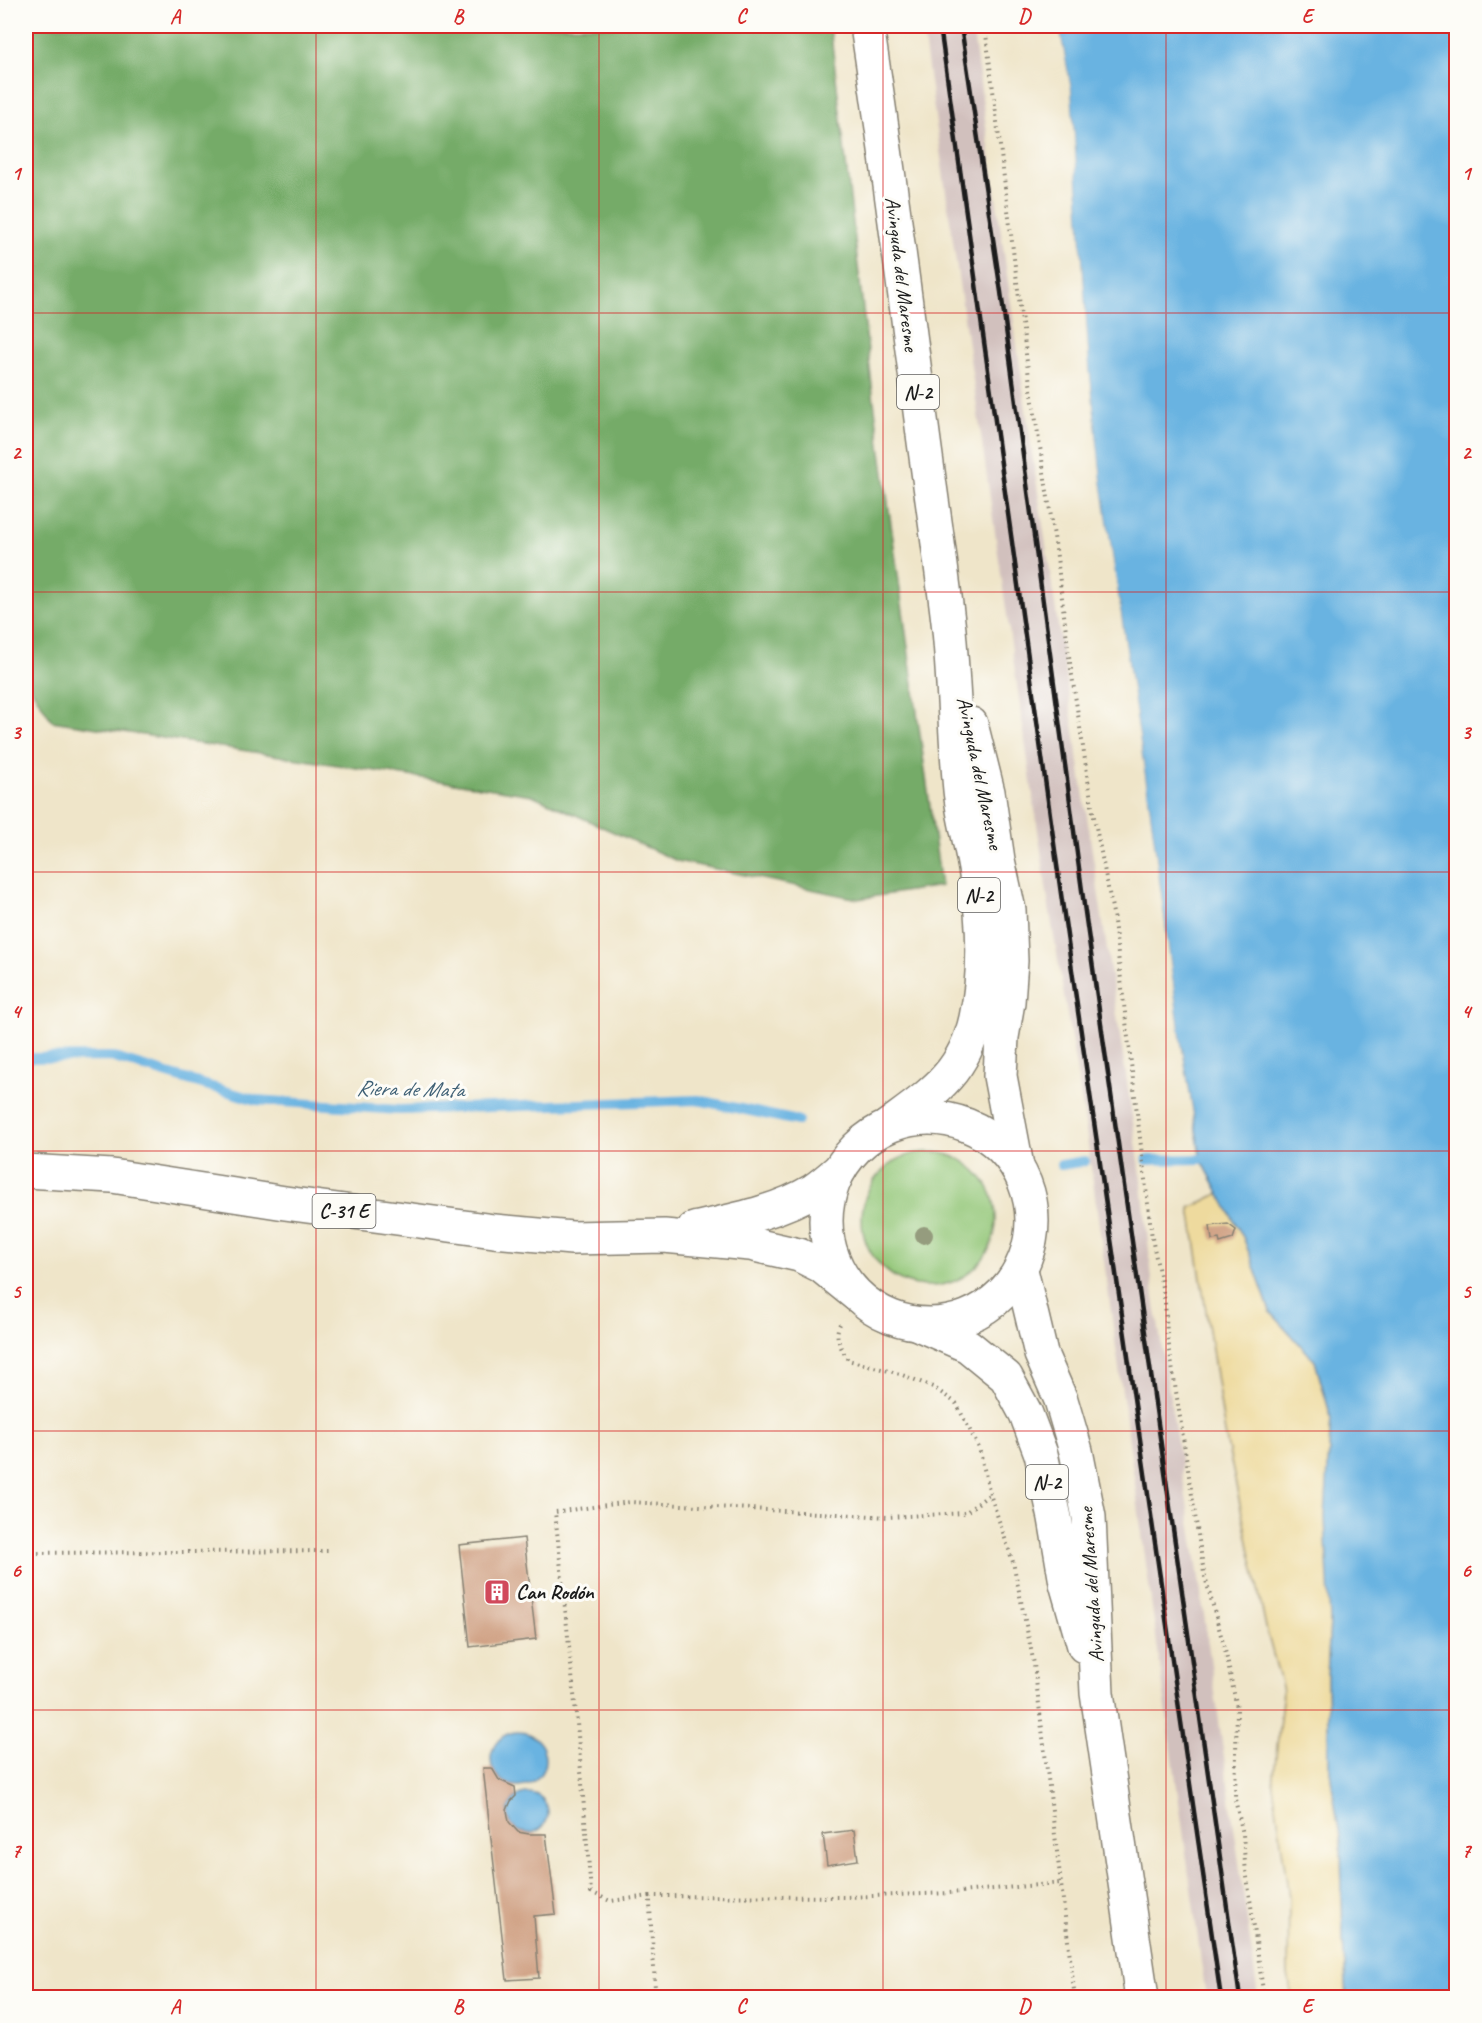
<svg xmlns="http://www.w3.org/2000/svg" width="1482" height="2023" font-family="Caveat,sans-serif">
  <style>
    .industrial { fill: #d1c0bd }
    .green { fill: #92c677; stroke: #57714a; stroke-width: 1.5 }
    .forest { fill: #75ab68; stroke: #486442; stroke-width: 1.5 }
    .sand { fill: #eeda9e; stroke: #857b5d; stroke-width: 1.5 }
    .water { fill: #69b3e1; stroke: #42687e; stroke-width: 1.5 }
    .pier { fill: #efe5c9 }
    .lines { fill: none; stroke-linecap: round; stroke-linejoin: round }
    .stream { stroke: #69b3e1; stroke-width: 10 }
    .building { fill: #ce9d7f }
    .primary-casing { stroke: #868072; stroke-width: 36 }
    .path { stroke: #868072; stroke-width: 4; stroke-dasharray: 1.5 4.5; stroke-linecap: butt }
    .primary { stroke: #fff; stroke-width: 33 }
    .rail { stroke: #1c1c1c; stroke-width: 4.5 }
    .tree { fill: #959c7e }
    .grid { fill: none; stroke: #d62828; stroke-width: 1.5; stroke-opacity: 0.55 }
    .labels { text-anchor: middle; stroke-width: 6; stroke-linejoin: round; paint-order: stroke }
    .shield { fill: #fdfcf7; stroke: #605f5e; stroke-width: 1.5 }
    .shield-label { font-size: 20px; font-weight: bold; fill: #1c1c1c }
    .street-label { font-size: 21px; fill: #1c1c1c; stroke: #fdfcf7 }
    .poi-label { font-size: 21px; font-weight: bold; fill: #1c1c1c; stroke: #fdfcf7; text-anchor: start }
    .water-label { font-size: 22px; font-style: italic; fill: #3f6075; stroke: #fdfcf7 }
    .neatline { fill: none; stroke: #d62828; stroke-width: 2 }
    .grid-label { font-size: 20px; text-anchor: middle; font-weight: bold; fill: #d62828 }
  </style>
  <rect width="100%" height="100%" fill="#fdfcf7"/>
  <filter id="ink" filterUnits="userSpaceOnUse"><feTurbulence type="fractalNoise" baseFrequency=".0167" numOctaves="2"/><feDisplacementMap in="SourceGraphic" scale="12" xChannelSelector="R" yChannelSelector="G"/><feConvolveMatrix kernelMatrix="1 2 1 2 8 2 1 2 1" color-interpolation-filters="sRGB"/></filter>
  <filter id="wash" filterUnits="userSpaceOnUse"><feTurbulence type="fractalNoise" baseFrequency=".008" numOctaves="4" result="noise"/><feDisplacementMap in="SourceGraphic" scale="24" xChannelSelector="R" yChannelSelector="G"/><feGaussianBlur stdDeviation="1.35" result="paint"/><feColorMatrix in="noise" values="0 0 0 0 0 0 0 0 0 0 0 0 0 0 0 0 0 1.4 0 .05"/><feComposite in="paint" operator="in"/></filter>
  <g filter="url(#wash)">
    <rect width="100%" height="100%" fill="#efe5c9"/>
    <!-- industrial -->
    <path class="industrial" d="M922 26H972L1033 459 1141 1175 1154 1298 1197 1565 1258 1997H1206L1083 1109 1049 907Z"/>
    <!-- green -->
    <circle class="green" cx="929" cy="1219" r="67"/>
    <!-- forest -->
    <path class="forest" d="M26 26H830L873 394 941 886 858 899 677 861 532 795 52 721 26 680Z"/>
    <!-- sand -->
    <path class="sand" d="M1220 1193 1244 1239 1270 1311 1315 1361 1331 1417 1328 1466 1330 1621 1327 1679 1329 1764 1341 1844 1343 1940 1347 1997H1292L1288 1974 1289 1897 1273 1785 1283 1690 1267 1632 1225 1433 1190 1208Z"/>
    <!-- water -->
    <g class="water">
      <path d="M1059 26H1456V1997H1347L1343 1940 1341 1844 1329 1764 1327 1679 1330 1621 1325 1517 1331 1417 1315 1361 1270 1311 1244 1239 1201 1159 1181 1043 1147 789 1101 480 1089 366 1071 89Z"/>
      <circle cx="518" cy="1759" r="27"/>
      <circle cx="528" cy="1813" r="20"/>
    </g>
    <!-- pier -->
    <path class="pier" d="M1056 26H1059L1071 89 1089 366 1101 480 1147 789 1181 1043 1193 1114 1191 1116 1178 1043 1144 790 1098 481 1086 366 1068 89Z"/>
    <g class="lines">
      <!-- stream -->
      <g class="stream">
        <path d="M26 1058 111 1057 256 1100 399 1110 698 1100 798 1121"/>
        <path d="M1147 1160 1201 1159"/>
        <path d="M1061 1165 1085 1161"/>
      </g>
    </g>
    <g id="blocks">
      <!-- building -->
      <g class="building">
        <path d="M1228 1224 1236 1230 1233 1239 1220 1243 1219 1239 1212 1240 1210 1226Z"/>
        <path d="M524 1538 536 1639 470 1647 459 1545Z"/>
        <path d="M483 1768H492L499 1780 515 1787 516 1796 511 1801 507 1810 509 1822 518 1832 529 1834H546L556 1914 534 1916 539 1978 507 1980Z"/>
        <path d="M854 1830 858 1860 827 1865 823 1834Z"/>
      </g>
    </g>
  </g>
  <g filter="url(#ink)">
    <use href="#blocks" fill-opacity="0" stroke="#868072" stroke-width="1.5"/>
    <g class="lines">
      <defs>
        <g id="primary">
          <path d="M867 26C887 156 904 287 921 419 930 489 941 559 949 630 954 683 955 737 960 790 963 819 972 847 976 875 984 922 986 971 976 1018 964 1074 931 1094 888 1126"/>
          <path d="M971 724 988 792 998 860 1009 910 1011 961 1008 1002 1002 1037 1000 1076 1017 1166"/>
          <circle cx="929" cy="1221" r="103"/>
          <path d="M26 1171 112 1176 285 1203 494 1231 572 1238 664 1236 750 1244 799 1255 821 1266 858 1296"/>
          <path d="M694 1229C734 1220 778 1212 814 1190 823 1184 832 1176 840 1169"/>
          <path d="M1021 1270 1041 1354 1061 1400 1076 1451 1089 1517 1097 1693 1142 1998"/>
          <path d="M920 1325 968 1346 1006 1377 1026 1414 1041 1454 1055 1518 1066 1583 1084 1646"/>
        </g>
      </defs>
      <!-- primary casing -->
      <use href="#primary" class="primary-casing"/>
      <!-- path -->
      <g class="path">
        <path d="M985 26 1028 370 1056 549 1069 656 1093 812 1113 913 1152 1238 1165 1302 1167 1333 1204 1573 1226 1654 1237 1708 1235 1799 1243 1834 1245 1863 1264 1998"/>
        <path d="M840 1324C833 1337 842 1349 848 1360L900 1374 933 1387 956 1403 979 1448 990 1494 1013 1562 1034 1664 1075 1998"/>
        <path d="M26 1553 328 1551"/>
        <path d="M650 1896 610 1901 591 1892 577 1723 555 1512 630 1502 888 1517 965 1513 990 1494"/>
        <path d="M655 1998C655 1963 650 1930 650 1896L846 1897 949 1893 1061 1883"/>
      </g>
      <!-- primary -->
      <use href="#primary" class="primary"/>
      <!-- rail -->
      <g class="rail">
        <path d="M940 26 1063 908 1221 1998"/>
        <path d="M961 26 1001 292 1084 905 1240 1998"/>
      </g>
    </g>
    <!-- trees -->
    <circle class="tree" cx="924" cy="1235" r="9"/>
  </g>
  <!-- grid -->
  <path class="grid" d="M316 26V1998M599 26V1998M883 26V1998M1166 26V1998M26 313H1456M26 592H1456M26 872H1456M26 1151H1456M26 1431H1456M26 1710H1456"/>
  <!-- icons -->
  <defs>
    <symbol id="building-square" viewBox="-11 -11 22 22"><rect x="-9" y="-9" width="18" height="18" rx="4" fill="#d1495b" stroke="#fdfcf7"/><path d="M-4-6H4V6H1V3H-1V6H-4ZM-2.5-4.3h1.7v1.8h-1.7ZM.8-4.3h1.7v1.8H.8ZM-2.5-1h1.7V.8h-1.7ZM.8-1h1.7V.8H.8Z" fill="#fff"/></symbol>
  </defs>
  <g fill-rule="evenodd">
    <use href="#building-square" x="482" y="1577" width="30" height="30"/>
  </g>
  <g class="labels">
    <!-- shield labels -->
    <g class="shield">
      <rect x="897" y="375" width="42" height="34" rx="4.5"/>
      <rect x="958" y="878" width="42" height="34" rx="4.5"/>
      <rect x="312.5" y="1194" width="63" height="34" rx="4.5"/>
      <rect x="1026" y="1465" width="42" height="34" rx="4.5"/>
    </g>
    <g class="shield-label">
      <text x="918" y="399">N-2</text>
      <text x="979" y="902">N-2</text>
      <text x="344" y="1218">C-31 E</text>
      <text x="1047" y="1489">N-2</text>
    </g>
    <!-- street labels -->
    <g class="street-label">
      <text transform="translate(902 274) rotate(83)" y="7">Avinguda del Maresme</text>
      <text transform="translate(980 773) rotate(78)" y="7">Avinguda del Maresme</text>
      <text transform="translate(1091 1585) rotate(-94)" y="7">Avinguda del Maresme</text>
    </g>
    <!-- poi labels -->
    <g class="poi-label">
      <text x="516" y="1599">Can Rodón</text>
    </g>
    <!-- water labels -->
    <g class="water-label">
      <text transform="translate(410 1088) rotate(1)" y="8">Riera de Mata</text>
    </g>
  </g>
  <!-- margin -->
  <rect width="1482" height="2023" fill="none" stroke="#fdfcf7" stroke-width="66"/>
  <rect x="33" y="33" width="1416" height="1957" class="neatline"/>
  <g class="grid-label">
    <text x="175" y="23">A</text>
    <text x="458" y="23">B</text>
    <text x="741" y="23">C</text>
    <text x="1024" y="23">D</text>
    <text x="1307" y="23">E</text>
    <text x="16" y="180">1</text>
    <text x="1466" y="180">1</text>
    <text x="16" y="459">2</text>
    <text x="1466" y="459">2</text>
    <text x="16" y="739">3</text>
    <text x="1466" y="739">3</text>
    <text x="16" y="1018">4</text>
    <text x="1466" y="1018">4</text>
    <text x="16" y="1298">5</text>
    <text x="1466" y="1298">5</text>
    <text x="16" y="1577">6</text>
    <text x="1466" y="1577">6</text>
    <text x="16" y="1857">7</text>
    <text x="1466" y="1857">7</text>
    <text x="175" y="2013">A</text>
    <text x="458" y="2013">B</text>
    <text x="741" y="2013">C</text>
    <text x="1024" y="2013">D</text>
    <text x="1307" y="2013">E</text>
  </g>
</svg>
